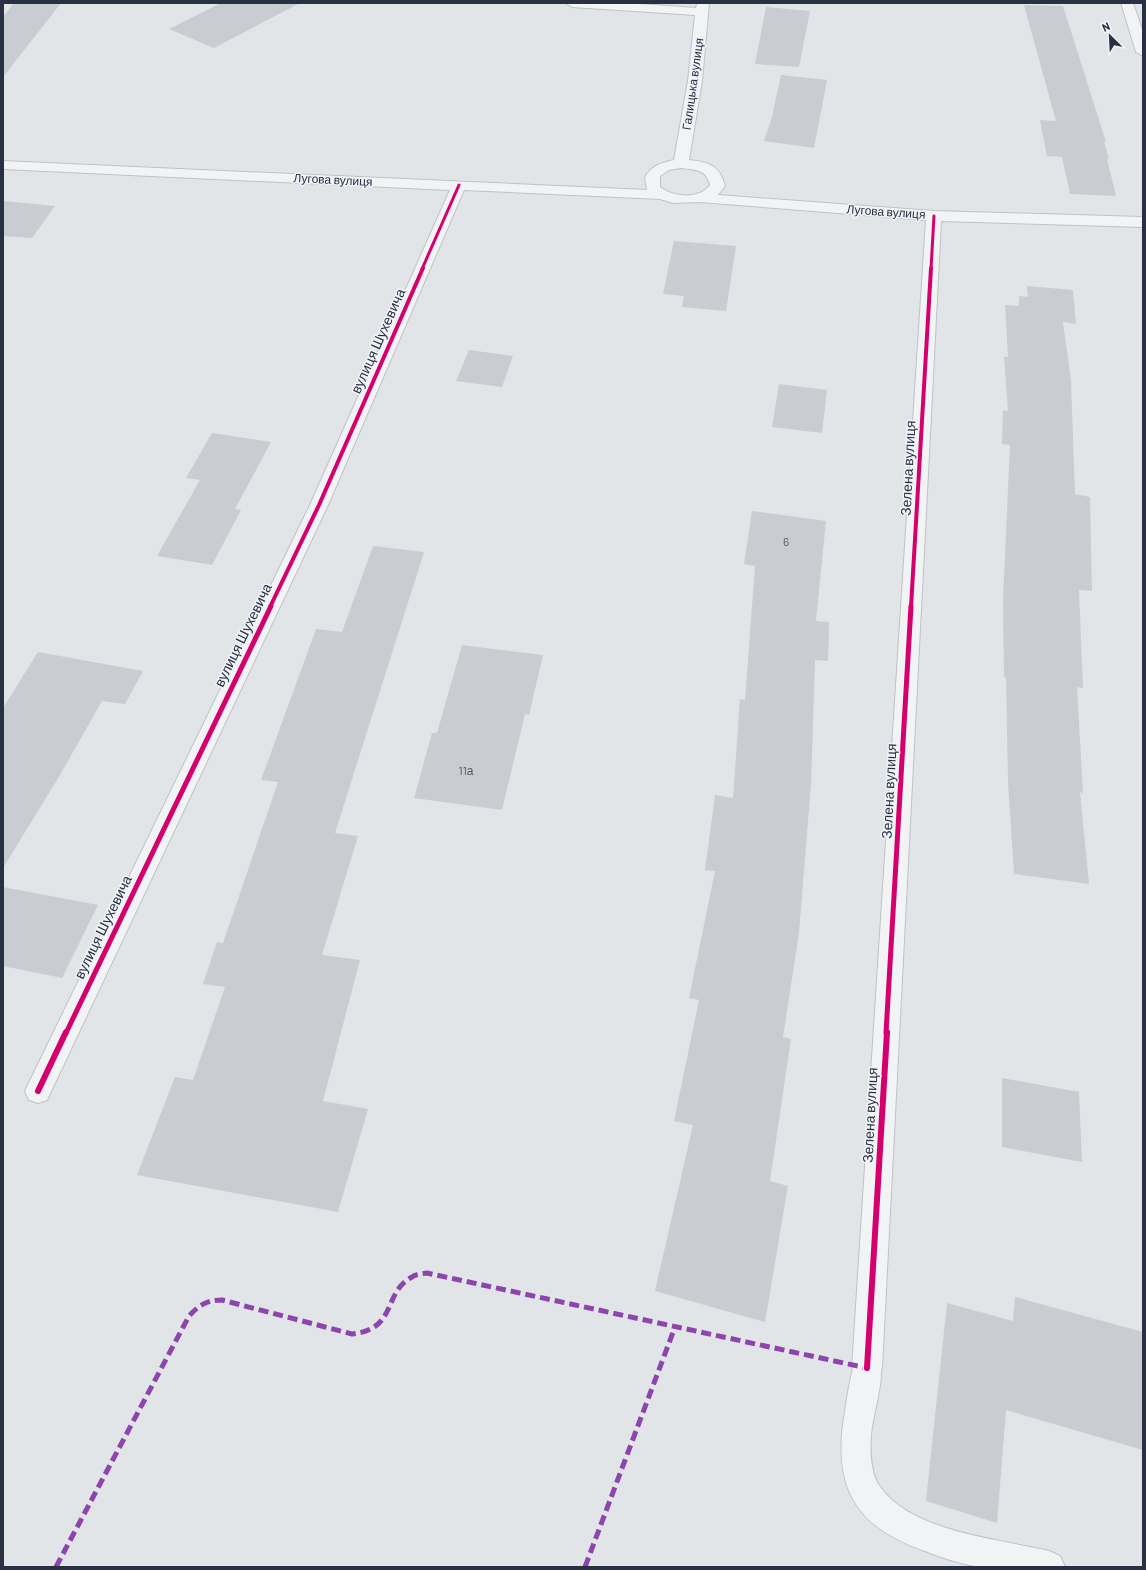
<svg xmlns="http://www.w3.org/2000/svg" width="1146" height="1570" font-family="Barlow,sans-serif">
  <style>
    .building { fill: #c9ccd0 }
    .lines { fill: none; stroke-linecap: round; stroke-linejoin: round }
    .service-casing { stroke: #bfc2c6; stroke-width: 2 }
    .minor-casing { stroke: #bfc2c6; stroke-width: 2 }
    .service { fill: #f2f3f4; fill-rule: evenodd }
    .minor { fill: #f2f3f4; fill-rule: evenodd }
    .quiet { stroke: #8e44ad; stroke-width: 5; stroke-dasharray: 10 5; stroke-linecap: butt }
    .cycleway-far3-casing { stroke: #f0f3f7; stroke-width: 4.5 }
    .cycleway-far2-casing { stroke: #f0f3f7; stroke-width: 6 }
    .cycleway-far1-casing { stroke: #f0f3f7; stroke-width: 8 }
    .cycleway-casing { stroke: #f0f3f7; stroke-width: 9 }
    .cycleway-far3 { stroke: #d6006c; stroke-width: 3 }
    .cycleway-far2 { stroke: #d6006c; stroke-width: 4 }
    .cycleway-far1 { stroke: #d6006c; stroke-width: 5 }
    .cycleway { stroke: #d6006c; stroke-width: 6 }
    .labels { text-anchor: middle; stroke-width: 3; stroke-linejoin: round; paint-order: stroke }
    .far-street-label { font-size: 12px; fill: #283042; stroke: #f0f3f7 }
    .number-label { font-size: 12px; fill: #525967 }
    .street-label { font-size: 14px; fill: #283042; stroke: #f0f3f7 }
  </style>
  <rect width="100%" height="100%" fill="#e2e5e8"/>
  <!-- building -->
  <g class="building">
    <path d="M14 3H61L3 77V17Z"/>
    <path d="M221 3H300L214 48 169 29Z"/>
    <path d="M1024 5 1063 6 1106 142H1104L1109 159H1107L1116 196 1070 194 1062 157 1047 156 1040 120 1056 121Z"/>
    <path d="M766 7 810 11 799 67 755 64Z"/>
    <path d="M781 75 827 80 814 148 764 141 772 117Z"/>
    <path d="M3 201 55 206 32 238 3 236Z"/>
    <path d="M674 241 736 246 726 311 682 307 684 296 663 294Z"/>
    <path d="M1027 286 1073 290 1076 324 1063 322 1071 381 1075 494 1090 497 1092 591 1079 590 1083 688 1077 687 1083 793 1080 792 1089 884 1014 874 1008 782 1006 677H1004L1003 599 1010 445 1002 444 1003 410 1008 411 1004 357H1008L1005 305 1019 306V296L1028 297Z"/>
    <path d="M469 350 513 356 502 387 456 381Z"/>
    <path d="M779 384 827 390 822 433 772 427Z"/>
    <path d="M212 433 271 442 235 509 241 510 212 565 157 556 200 480 186 478Z"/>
    <path d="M752 511 826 521 816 621 829 622 828 661 815 660 811 784 799 933 783 1037 791 1039 770 1181 788 1186 765 1322 655 1291 693 1125 674 1121 699 1000 689 998 715 871 705 870 715 795 733 798 740 699 745 700 755 566 744 564Z"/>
    <path d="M373 546 424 552 335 833 358 836 322 955 360 960 323 1101 368 1109 338 1212 137 1175 175 1077 193 1080 225 987 203 984 217 942 223 943 278 782 261 780 316 629 342 632Z"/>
    <path d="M462 645 543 655 529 715 525 714 502 810 414 798 432 733H437Z"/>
    <path d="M38 652 143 671 125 704 102 701 60 775 3 868V708Z"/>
    <path d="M3 887 98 905 62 978 3 966Z"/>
    <path d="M1002 1078 1079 1092 1082 1162 1002 1147Z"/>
    <path d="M1015 1297 1143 1332V1450L1006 1410 997 1523 926 1501 947 1303 1013 1321Z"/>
  </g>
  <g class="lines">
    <defs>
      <path id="service" d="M867 1353 877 1358C879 1361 881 1365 881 1369 882 1388 873 1415 871 1435 870 1452 870 1474 881 1488 913 1532 999 1539 1049 1551L1060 1556 1065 1567C1046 1567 1026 1567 1007 1567 998 1567 989 1568 980 1567 961 1564 942 1558 925 1551 853 1526 832 1485 845 1411 848 1393 850 1374 857 1358Z"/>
      <g id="minor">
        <path d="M566 3H626L696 8 697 3H709L702 81 689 160C708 162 720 165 725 186L718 195 934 211 1143 217V227L941 221 882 1368 877 1378 867 1383 857 1378 852 1368 926 220 700 202 673 203 660 199 464 190 328 505 47 1100 38 1103 29 1100 25 1091 310 505 450 190 3 169V161L647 190 645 178C651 165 662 163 674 160L688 81 695 15 572 7ZM681 168C696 170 706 169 710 185 699 200 673 197 660 187V176L669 170Z"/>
        <path d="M1121 3H1133L1143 32V56L1136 52Z"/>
      </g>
    </defs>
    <!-- service casing -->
    <use href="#service" class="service-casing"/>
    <!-- minor casing -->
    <use href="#minor" class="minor-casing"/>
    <!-- service -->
    <use href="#service" class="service"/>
    <!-- minor -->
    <use href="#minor" class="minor"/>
    <!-- quiet -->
    <g class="quiet">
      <path d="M56 1567 189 1316C199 1305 207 1300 222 1300L352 1334C398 1329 382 1293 412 1277 416 1274 422 1274 427 1273L867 1368"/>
      <path d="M585 1567 675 1327"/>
    </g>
    <defs>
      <g id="cycleway-far3">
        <path d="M422 269 459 185"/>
        <path d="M931 269 934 216"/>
      </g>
      <g id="cycleway-far2">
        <path d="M270 607 319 505 423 268"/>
        <path d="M911 607 931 268"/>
      </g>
      <g id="cycleway-far1">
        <path d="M66 1033 271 606"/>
        <path d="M886 1033 911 606"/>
      </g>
      <g id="cycleway">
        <path d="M38 1091 66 1032"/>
        <path d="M867 1368 887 1032"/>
      </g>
    </defs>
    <!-- cycleway-far3 casing -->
    <use href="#cycleway-far3" class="cycleway-far3-casing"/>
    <!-- cycleway-far2 casing -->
    <use href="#cycleway-far2" class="cycleway-far2-casing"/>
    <!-- cycleway-far1 casing -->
    <use href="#cycleway-far1" class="cycleway-far1-casing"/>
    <!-- cycleway casing -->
    <use href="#cycleway" class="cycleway-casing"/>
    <!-- cycleway-far3 -->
    <use href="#cycleway-far3" class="cycleway-far3"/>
    <!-- cycleway-far2 -->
    <use href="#cycleway-far2" class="cycleway-far2"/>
    <!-- cycleway-far1 -->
    <use href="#cycleway-far1" class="cycleway-far1"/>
    <!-- cycleway -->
    <use href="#cycleway" class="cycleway"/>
  </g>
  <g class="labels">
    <!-- far-street labels -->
    <g class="far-street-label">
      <text transform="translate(693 84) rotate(-82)" y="4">Галицька вулиця</text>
      <text transform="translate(333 180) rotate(3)" y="4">Лугова вулиця</text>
      <text transform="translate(886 212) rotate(4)" y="4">Лугова вулиця</text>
    </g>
    <!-- number labels -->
    <g class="number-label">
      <text x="786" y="546">6</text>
      <text x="466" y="775">11а</text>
    </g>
    <!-- street labels -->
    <g class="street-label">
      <text transform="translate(378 341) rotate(-66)" y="5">вулиця Шухевича</text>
      <text transform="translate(908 468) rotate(-87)" y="5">Зелена вулиця</text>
      <text transform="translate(243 635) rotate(-64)" y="5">вулиця Шухевича</text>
      <text transform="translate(889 791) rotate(-87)" y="5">Зелена вулиця</text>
      <text transform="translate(103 927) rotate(-64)" y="5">вулиця Шухевича</text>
      <text transform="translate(870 1115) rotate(-87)" y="5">Зелена вулиця</text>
    </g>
  </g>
  <!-- border -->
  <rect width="1146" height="1570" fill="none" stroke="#283042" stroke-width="8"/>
  <!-- north arrow -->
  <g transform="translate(1110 36) rotate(336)" stroke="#f0f3f7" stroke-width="3" paint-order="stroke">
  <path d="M0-3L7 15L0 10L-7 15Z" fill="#283042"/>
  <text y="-6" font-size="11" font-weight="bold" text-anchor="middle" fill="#283042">N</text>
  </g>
</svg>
